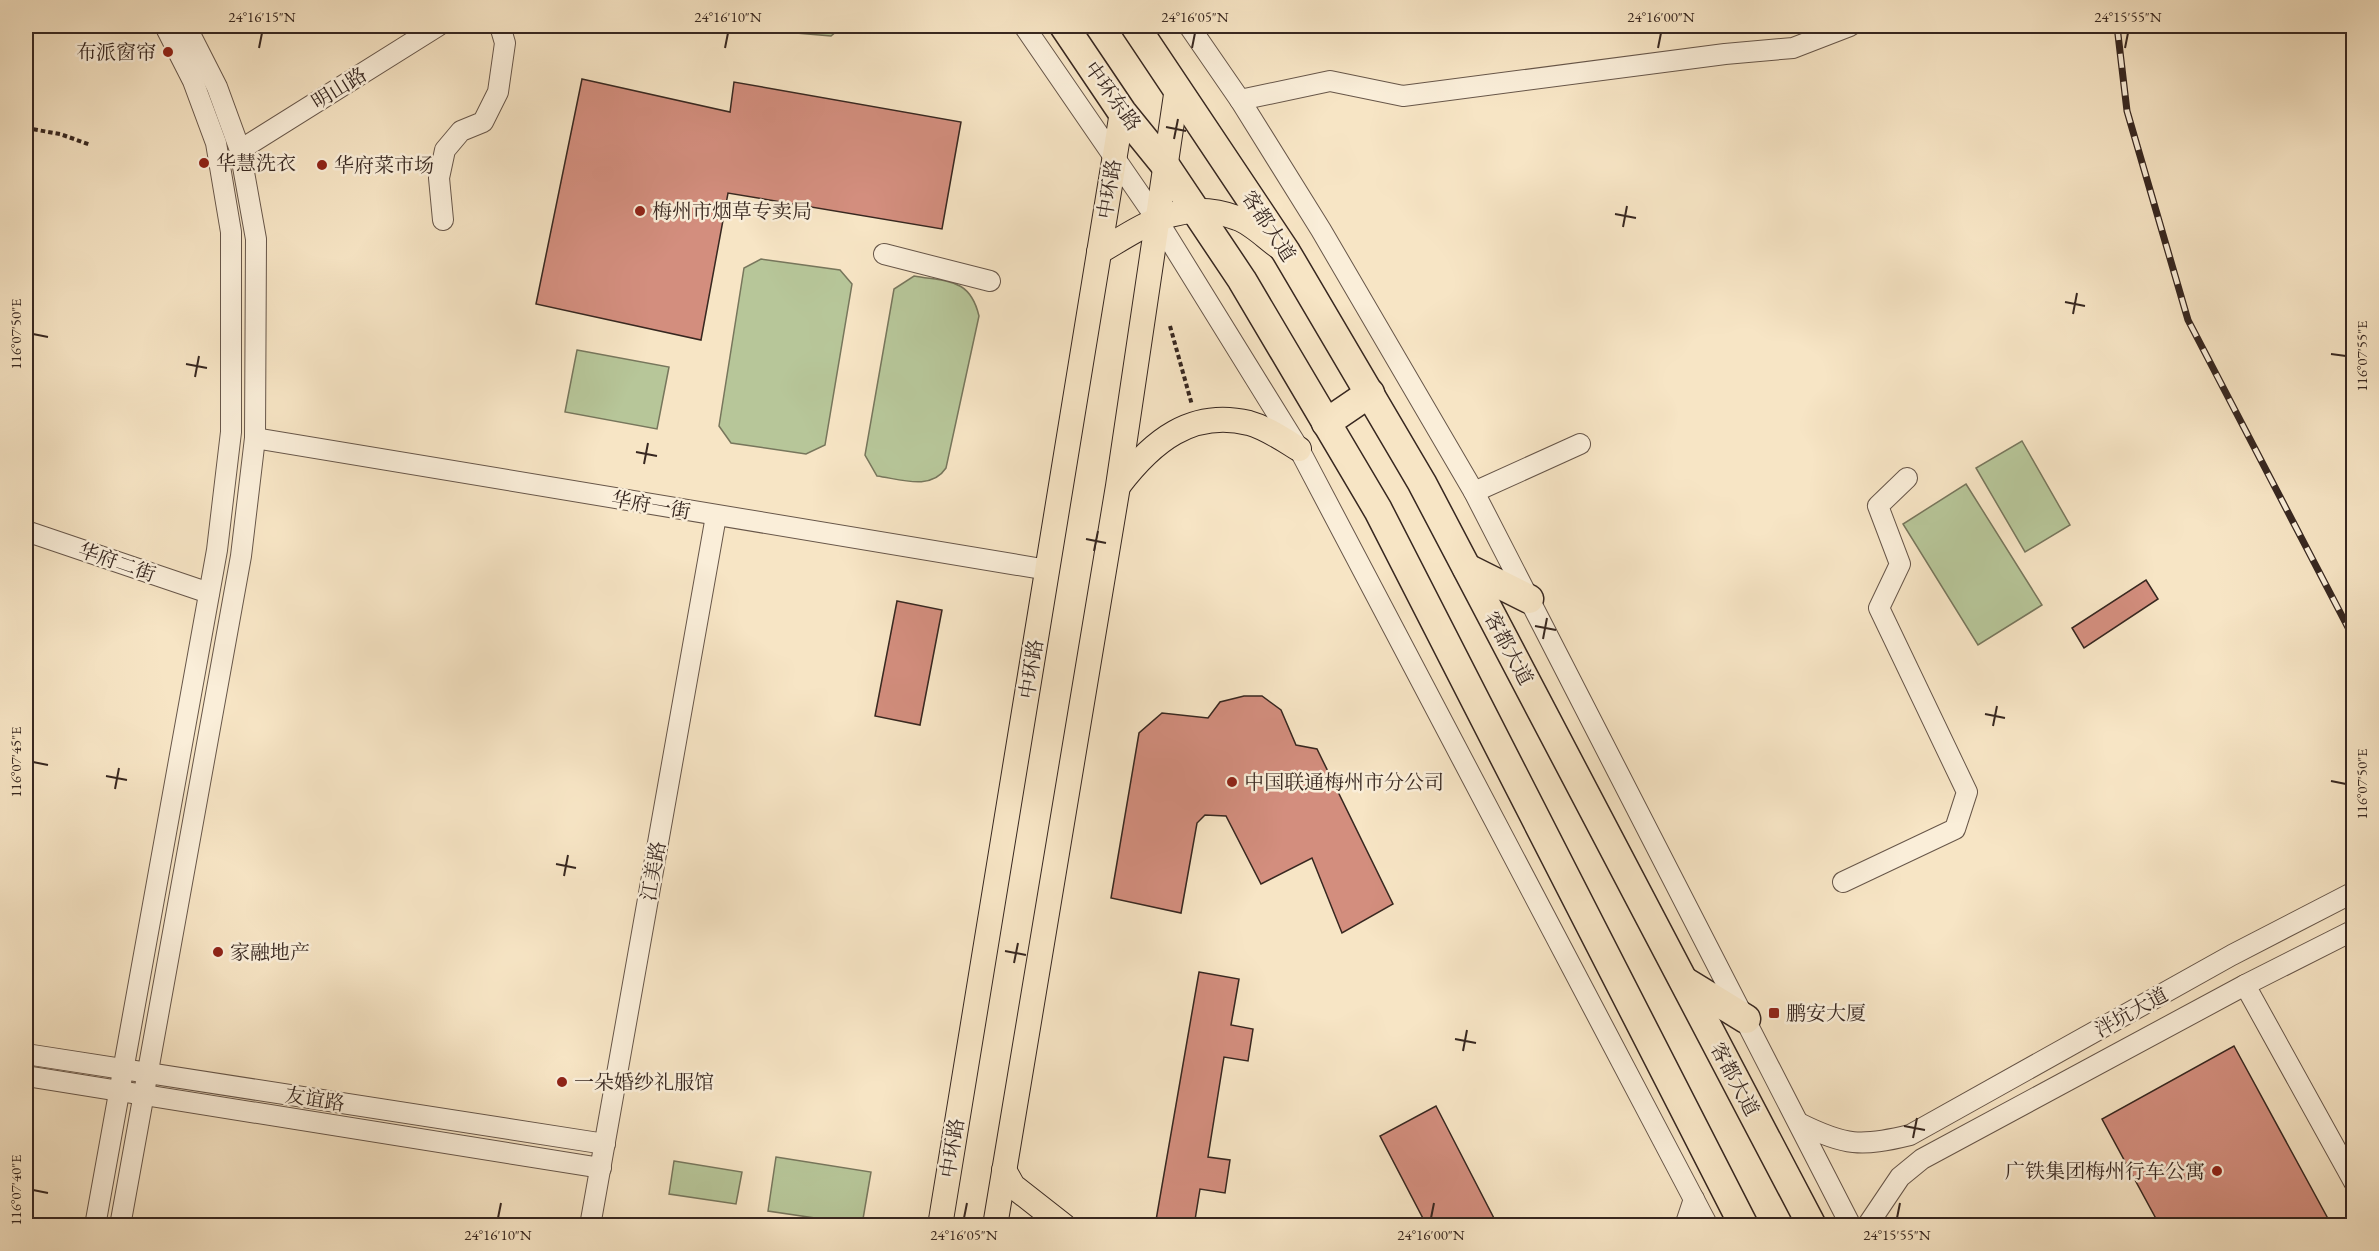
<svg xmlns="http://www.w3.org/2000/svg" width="2379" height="1251" font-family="'EB Garamond','Noto Serif SC',serif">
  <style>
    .green { fill: #b7c699; stroke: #77765c; stroke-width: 1.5 }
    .building { fill: #d38e7e; stroke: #372720; stroke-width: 1.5 }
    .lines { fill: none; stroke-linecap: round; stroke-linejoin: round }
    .minor-casing { stroke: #675649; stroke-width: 22 }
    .major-casing { stroke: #372720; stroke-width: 26 }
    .highway-casing { stroke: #372720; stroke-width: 31 }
    .path { stroke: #372720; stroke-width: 4; stroke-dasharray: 4.5 3; stroke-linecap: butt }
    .minor { stroke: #faeed9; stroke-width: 20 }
    .major { stroke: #f7e5c5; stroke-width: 24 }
    .highway { stroke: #f7e5c5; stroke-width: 28 }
    .rail-casing { stroke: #372720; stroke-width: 7 }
    .rail { stroke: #faeed9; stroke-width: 4.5; stroke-dasharray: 14; stroke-linecap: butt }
    .ticks { fill: none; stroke: #372720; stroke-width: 2 }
    .poi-dot { fill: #8f2418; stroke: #faeed9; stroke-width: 2 }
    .labels { text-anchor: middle; stroke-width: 5; stroke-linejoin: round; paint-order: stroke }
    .poi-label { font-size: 20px; fill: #372720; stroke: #faeed9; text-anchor: start }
    .street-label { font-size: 20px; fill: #372720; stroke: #faeed9 }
    .neatline { fill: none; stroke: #372720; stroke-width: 2 }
    .ticks-label { font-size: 15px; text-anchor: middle; fill: #372720 }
  </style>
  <rect width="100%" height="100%" fill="#f7e5c5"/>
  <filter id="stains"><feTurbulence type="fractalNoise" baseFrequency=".00333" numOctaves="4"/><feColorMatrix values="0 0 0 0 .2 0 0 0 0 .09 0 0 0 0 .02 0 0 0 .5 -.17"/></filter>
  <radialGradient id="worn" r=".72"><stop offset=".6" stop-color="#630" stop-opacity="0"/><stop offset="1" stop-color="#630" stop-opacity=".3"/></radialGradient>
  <!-- green -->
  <g class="green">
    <path d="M791 26H843L831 36 796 33Z"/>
    <path d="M761 259 840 270 852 284 825 445 806 454 731 443 719 426 744 268Z"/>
    <path d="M914 276C948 282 970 278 979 316L946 468C931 491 900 479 877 476L865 455 894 289Z"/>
    <path d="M577 350 669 367 657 429 565 412Z"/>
    <path d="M2022 441 2070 525 2025 552 1976 468Z"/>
    <path d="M1966 484 2042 605 1978 645 1903 524Z"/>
    <path d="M776 1157 871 1172 862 1225 768 1211Z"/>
    <path d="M674 1161 742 1172 736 1204 669 1194Z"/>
  </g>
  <!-- building -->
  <g class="building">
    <path d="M582 79 730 112 734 82 961 122 942 229 728 193 701 340 536 304Z"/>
    <path d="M2146 580 2158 599 2084 648 2072 628Z"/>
    <path d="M897 601 942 610 920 725 875 716Z"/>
    <path d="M1244 696H1262L1281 710 1296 745 1317 749 1393 904 1342 933 1312 858 1261 884 1226 816 1205 815 1197 823 1181 913 1111 898 1139 733 1162 713 1208 718 1220 702Z"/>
    <path d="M1199 972 1239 979 1231 1025 1253 1029 1248 1061 1224 1057 1208 1157 1230 1160 1225 1193 1200 1189 1194 1226H1155Z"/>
    <path d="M2234 1046 2332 1226H2160L2102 1119Z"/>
    <path d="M1436 1106 1498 1226H1427L1380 1136Z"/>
  </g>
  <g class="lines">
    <defs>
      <g id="minor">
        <path d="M1024 26 1156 218 1299 449 1708 1226"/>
        <path d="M1189 26 1240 100 1321 230 1474 492 1851 1226"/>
        <path d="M1240 100 1330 81 1403 96 1725 54 1793 48 1850 26"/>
        <path d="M240 150 438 26"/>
        <path d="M443 220 439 178 445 150 461 131 483 122 498 92 505 43 500 26"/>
        <path d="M884 254 990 281"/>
        <path d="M255 438 1048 570"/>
        <path d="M1474 492 1580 444"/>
        <path d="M26 531 209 593"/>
        <path d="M1843 882 1955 829 1967 792 1879 608 1900 564 1878 506 1907 478"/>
        <path d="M2245 985 2354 1182"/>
        <path d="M26 1054 605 1144"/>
        <path d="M26 1076 601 1168"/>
        <path d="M1799 1123C1845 1146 1861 1147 1910 1135L2232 955 2354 892"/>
        <path d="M95 1226 217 550 231 432V232L216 143 193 81 165 26"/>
        <path d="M120 1226 241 556 255 438 256 239 240 150 217 87 186 26"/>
        <path d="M590 1226 716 516"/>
        <path d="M1685 1226 1694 1199"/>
        <path d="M1867 1226 1900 1177 1922 1159 2245 985 2354 930"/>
      </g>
      <g id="major">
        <path d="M1099 252C1145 225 1181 197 1237 218 1252 223 1266 238 1279 247"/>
        <path d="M1119 485C1152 442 1191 409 1249 423 1267 428 1284 440 1299 449"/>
        <path d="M1004 1170 1013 1186 1064 1226"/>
        <path d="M940 1226 1122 112"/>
        <path d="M995 1226 1118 486 1177 88"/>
      </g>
      <g id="highway">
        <path d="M1064 26 1122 112 1165 165 1242 280 1378 510 1744 1226"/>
        <path d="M1135 26 1286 252 1422 483 1812 1226"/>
        <path d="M1326 423 1370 393"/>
        <path d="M1467 568 1529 599"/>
        <path d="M1684 981 1746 1019"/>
      </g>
    </defs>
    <!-- minor casing -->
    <use href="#minor" class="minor-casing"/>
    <!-- major casing -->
    <use href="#major" class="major-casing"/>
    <!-- highway casing -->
    <use href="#highway" class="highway-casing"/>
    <!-- path -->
    <g class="path">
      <path d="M26 128 60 134 91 145"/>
      <path d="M1170 326 1192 405"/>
    </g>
    <!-- minor -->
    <use href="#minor" class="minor"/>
    <!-- major -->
    <use href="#major" class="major"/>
    <!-- highway -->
    <use href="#highway" class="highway"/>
    <defs>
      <path id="rail" d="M2117 26 2127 111 2188 320 2354 639"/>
    </defs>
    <!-- rail casing -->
    <use href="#rail" class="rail-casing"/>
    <!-- rail -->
    <use href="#rail" class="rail"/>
  </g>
  <!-- ticks -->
  <path class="ticks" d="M259 48 262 33M725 48 728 33M1192 48 1195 33M1658 48 1661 33M2125 48 2128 33M1166 127 1186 131M1174 139 1178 119M1615 214 1636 218M1623 227 1627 206M2065 302 2085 306M2073 314 2077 293M33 334 48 337M2331 354 2346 356M186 364 207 368M195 377 199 356M636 452 657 456M644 464 648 443M1086 539 1106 543M1094 551 1098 531M1535 626 1556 630M1543 639 1547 618M1985 714 2005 718M1993 726 1997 706M33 762 48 765M106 776 127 780M2331 781 2346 784M115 789 119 768M556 864 576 868M564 876 568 855M1005 951 1026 955M1014 963 1018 943M1455 1039 1476 1043M1463 1051 1467 1030M1904 1126 1925 1130M1913 1138 1917 1118M33 1190 48 1193M498 1218 501 1203M964 1218 967 1203M1431 1218 1434 1203M1897 1218 1900 1203"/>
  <!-- markers -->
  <g class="poi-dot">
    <circle cx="168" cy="52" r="6"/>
    <circle cx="204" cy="163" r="6"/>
    <circle cx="322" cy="165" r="6"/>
    <circle cx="640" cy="211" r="6"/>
    <circle cx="1232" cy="782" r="6"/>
    <circle cx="218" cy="952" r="6"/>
    <rect x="1768" y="1007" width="12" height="12" rx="3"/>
    <circle cx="562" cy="1082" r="6"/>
    <circle cx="2217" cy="1171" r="6"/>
  </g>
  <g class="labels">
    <!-- poi labels -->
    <g class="poi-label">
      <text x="156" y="59" text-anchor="end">布派窗帘</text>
      <text x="216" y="170">华慧洗衣</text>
      <text x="334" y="172">华府菜市场</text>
      <text x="652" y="218">梅州市烟草专卖局</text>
      <text x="1244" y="789">中国联通梅州市分公司</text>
      <text x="230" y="959">家融地产</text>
      <text x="1786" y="1020">鹏安大厦</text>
      <text x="574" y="1089">一朵婚纱礼服馆</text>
      <text x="2205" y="1178" text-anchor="end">广铁集团梅州行车公寓</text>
    </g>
    <!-- street labels -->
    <g class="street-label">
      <text transform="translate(339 88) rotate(-32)" y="7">明山路</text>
      <text transform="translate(1113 96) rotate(54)" y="7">中环东路</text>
      <text transform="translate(1109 189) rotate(-81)" y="7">中环路</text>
      <text transform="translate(1269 226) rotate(57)" y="7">客都大道</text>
      <text transform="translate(651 505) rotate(10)" y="7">华府一街</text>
      <text transform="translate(117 562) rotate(19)" y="7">华府二街</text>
      <text transform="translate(1509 648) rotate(62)" y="7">客都大道</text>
      <text transform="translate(1031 669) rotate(-81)" y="7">中环路</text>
      <text transform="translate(653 871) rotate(-80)" y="7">江美路</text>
      <text transform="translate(2131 1012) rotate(-29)" y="7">泮坑大道</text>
      <text transform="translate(1735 1079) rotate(62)" y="7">客都大道</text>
      <text transform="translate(315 1099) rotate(9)" y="7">友谊路</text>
      <text transform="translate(952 1148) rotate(-81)" y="7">中环路</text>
    </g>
  </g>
  <!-- margin -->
  <rect width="2379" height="1251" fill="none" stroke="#f7e5c5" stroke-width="66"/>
  <rect x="33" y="33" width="2313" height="1185" class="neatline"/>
  <g class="ticks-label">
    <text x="262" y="22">24°16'15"N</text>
    <text x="728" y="22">24°16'10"N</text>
    <text x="1195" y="22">24°16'05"N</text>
    <text x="1661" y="22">24°16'00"N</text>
    <text x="2128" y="22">24°15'55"N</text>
    <text transform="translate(16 334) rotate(-90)" y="5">116°07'50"E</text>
    <text transform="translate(2362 356) rotate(-90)" y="5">116°07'55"E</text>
    <text transform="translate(16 762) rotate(-90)" y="5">116°07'45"E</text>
    <text transform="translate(2362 784) rotate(-90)" y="5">116°07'50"E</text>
    <text transform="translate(16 1190) rotate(-90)" y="5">116°07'40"E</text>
    <text x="498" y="1240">24°16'10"N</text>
    <text x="964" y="1240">24°16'05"N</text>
    <text x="1431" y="1240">24°16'00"N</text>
    <text x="1897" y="1240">24°15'55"N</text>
  </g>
  <rect width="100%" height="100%" filter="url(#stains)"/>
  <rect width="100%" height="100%" fill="url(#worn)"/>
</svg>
